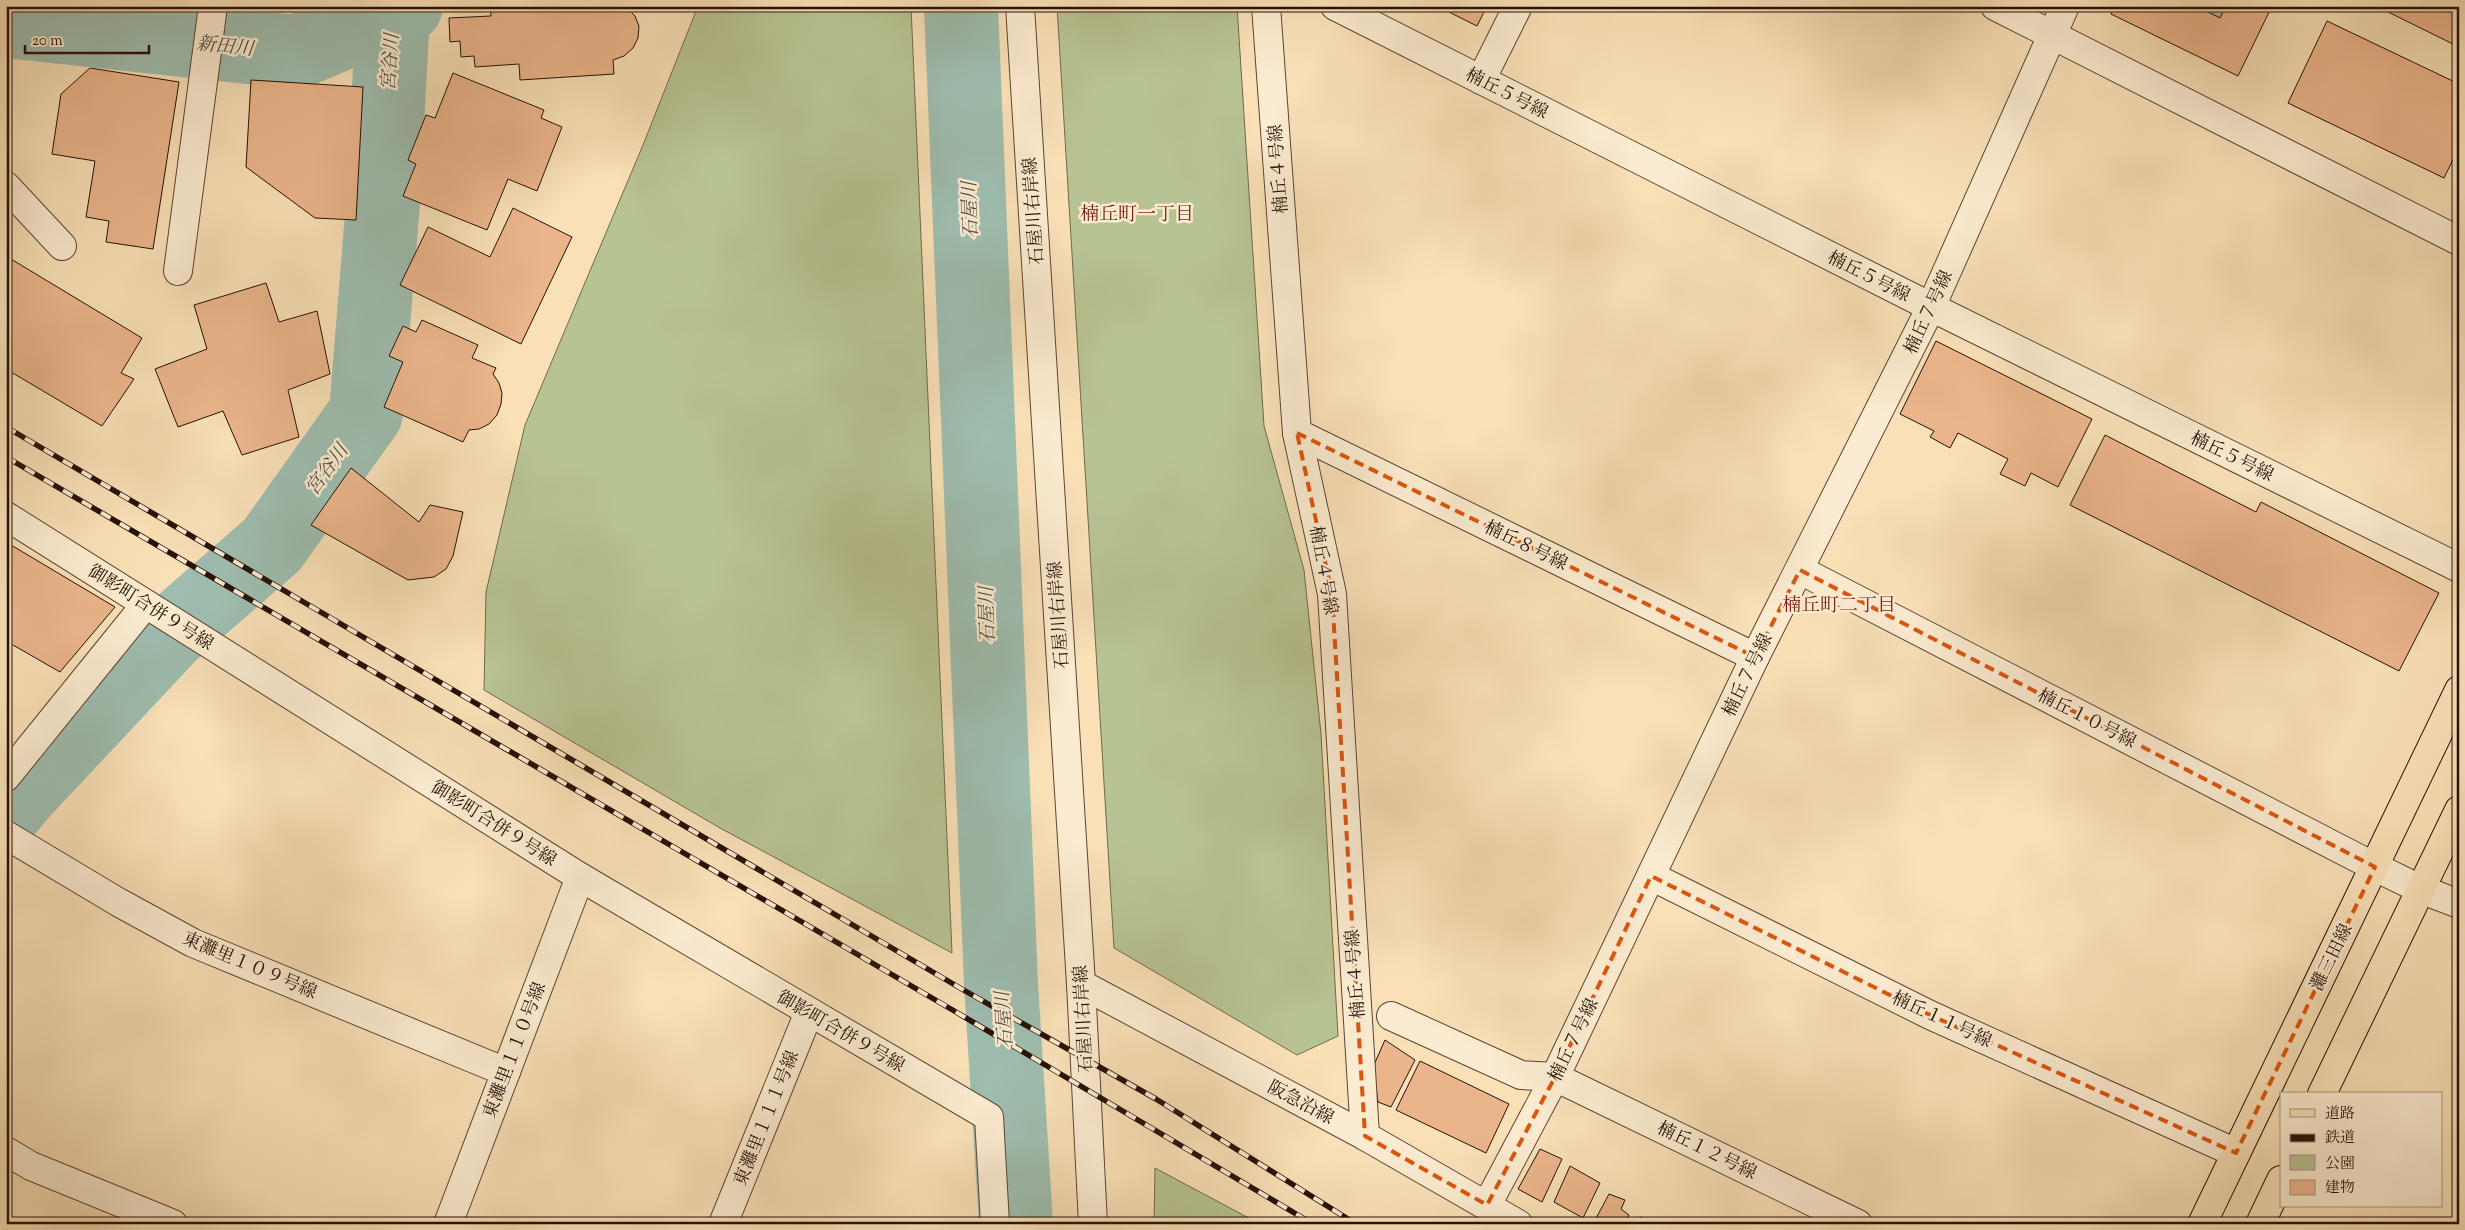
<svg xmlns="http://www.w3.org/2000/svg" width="2465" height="1230" font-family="'Sorts Mill Goudy','Noto Serif JP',serif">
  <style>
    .green { fill: #b8c393; stroke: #706a4d }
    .water { fill: #9ebdaf; stroke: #6e786c }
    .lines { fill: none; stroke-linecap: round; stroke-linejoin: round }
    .river { stroke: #9ebdaf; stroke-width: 74 }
    .building { fill: #ebb58b; stroke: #271007 }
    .minor-casing { stroke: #5c4433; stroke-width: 30 }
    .tertiary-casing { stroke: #5c4433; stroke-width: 30 }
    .primary-casing { stroke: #271007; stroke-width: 30 }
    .minor { stroke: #fbebd0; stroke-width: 28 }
    .tertiary { stroke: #fbebd0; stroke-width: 28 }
    .primary { stroke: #f9e0b7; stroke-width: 28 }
    .rail-casing { stroke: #271007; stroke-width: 5.5 }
    .rail { stroke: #fbebd0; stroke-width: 4; stroke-dasharray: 11; stroke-linecap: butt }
    .marked { fill: none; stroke: #de550c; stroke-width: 4; stroke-dasharray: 10 6; stroke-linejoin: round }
    .labels { text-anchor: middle; stroke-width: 5; stroke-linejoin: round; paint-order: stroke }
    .street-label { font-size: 18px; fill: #271007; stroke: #fbebd0 }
    .water-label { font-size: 19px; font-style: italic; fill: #514d42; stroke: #fbebd0 }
    .neighbourhood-label { font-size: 19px; fill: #7a1f14; stroke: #fbebd0 }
  </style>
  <rect width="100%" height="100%" fill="#f9e0b7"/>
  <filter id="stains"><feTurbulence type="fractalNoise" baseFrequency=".004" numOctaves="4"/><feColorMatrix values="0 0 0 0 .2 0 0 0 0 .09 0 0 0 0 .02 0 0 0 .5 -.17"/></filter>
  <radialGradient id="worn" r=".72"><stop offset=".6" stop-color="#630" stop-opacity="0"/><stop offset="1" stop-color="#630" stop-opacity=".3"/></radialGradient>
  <!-- green -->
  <g class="green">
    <path d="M698 6H911L952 953 720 828 484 690 486 592 525 425 643 145Z"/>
    <path d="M1057 6H1237L1264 426 1304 570 1321 734 1338 1036 1297 1055 1114 948Z"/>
    <path d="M1155 1168 1260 1224H1154Z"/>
  </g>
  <!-- water -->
  <path class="water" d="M2196 6H2226L2220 18Z"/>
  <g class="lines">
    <!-- river -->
    <g class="river">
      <path d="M961 6 1001 984 1016 1224"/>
      <path d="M6 21 296 52 406 6"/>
      <path d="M6 811 21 793 171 633 272 545 366 413 383 202 393 12"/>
    </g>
  </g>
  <!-- building -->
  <g class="building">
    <path d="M490 6H625L635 16 639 26 638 38 633 48 624 56 613 60 614 74 520 80 519 64 475 67 474 56 461 57 460 41 450 42 449 18 491 16Z"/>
    <path d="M1437 6H1487L1477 26Z"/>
    <path d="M2115 6H2196L2220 18 2226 6H2272L2238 76 2111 14Z"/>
    <path d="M2376 6H2459V47Z"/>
    <path d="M2327 21 2459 84V147L2444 178 2288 103Z"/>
    <path d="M90 68 179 82 153 249 106 242 109 221 86 217 95 161 52 154 61 94Z"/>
    <path d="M453 73 544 110 541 118 562 127 537 191 508 179 487 230 403 196 416 164 408 160 426 115 435 118Z"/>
    <path d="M251 80 363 87 356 220 315 218 246 167Z"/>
    <path d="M513 208 572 237 521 344 400 285 428 227 490 257Z"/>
    <path d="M6 256 142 338 121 373 134 379 102 426 6 369Z"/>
    <path d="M266 283 279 322 317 311 330 374 288 390 299 437 242 455 223 411 178 427 155 369 207 349 194 305Z"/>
    <path d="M422 320 478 345 472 358 496 368 493 374 499 383 502 393 501 404 497 415 489 424 479 429 469 430 463 442 384 407 403 362 389 356 403 326 416 332Z"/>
    <path d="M1936 341 2092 419 2058 487 2031 473 2025 486 2000 474 2008 459 1958 433 1950 448 1930 437 1934 431 1900 414Z"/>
    <path d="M2105 435 2256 512 2261 502 2439 593 2399 671 2070 505Z"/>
    <path d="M351 468 419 522 430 505 463 512 453 556 446 569 434 577 408 580 311 525Z"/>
    <path d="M6 542 115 607 60 672 6 641Z"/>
    <path d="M1385 1040 1415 1060 1391 1107 1378 1102 1373 1067Z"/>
    <path d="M1420 1061 1509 1104 1486 1153 1396 1110Z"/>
    <path d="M1540 1149 1562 1159 1542 1202 1518 1189Z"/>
    <path d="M1570 1166 1600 1183 1583 1218 1554 1202Z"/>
    <path d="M1609 1194 1625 1200 1621 1209 1629 1215 1625 1224H1593Z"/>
    <path d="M1640 1217 1653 1224H1637Z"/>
  </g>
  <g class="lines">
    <defs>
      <g id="minor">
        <path d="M1266 6 1297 433 1332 594 1365 1136"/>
        <path d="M1335 6 1931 307 2459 568"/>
        <path d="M1995 6 2459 241"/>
        <path d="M1481 80 1518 6"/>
        <path d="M6 186 62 246"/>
        <path d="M178 271 213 6"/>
        <path d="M1297 433 1755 657"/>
        <path d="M6 516 580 877 989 1117 995 1224"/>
        <path d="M1800 570 2375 867 2420 889 2459 904"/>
        <path d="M6 777 146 604"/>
        <path d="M6 835 118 902 193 943 506 1072"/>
        <path d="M1651 876 1930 1015 2236 1153"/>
        <path d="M1081 984 1365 1136 1518 1224"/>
        <path d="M1391 1016 1521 1075 1555 1077 1858 1224"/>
        <path d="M6 1151 31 1166 173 1224"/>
        <path d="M1487 1205 1555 1077 1755 657 1931 307 2065 6"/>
        <path d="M448 1224 580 877"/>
        <path d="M723 1224 809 1012"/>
      </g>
      <path id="tertiary" d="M1020 6 1081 984 1093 1224"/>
      <g id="primary">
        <path d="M2322 1094 2459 810"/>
        <path d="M2202 1224 2459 690"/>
        <path d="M2260 1224 2281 1180"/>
      </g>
    </defs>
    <!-- minor casing -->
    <use href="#minor" class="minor-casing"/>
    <!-- tertiary casing -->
    <use href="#tertiary" class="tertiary-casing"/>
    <!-- primary casing -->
    <use href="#primary" class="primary-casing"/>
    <!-- minor -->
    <use href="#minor" class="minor"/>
    <!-- tertiary -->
    <use href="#tertiary" class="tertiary"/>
    <!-- primary -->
    <use href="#primary" class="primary"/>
    <defs>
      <g id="rail">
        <path d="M6 427 960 988 1156 1099 1356 1224"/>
        <path d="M6 457 956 1012 1313 1224"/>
      </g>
    </defs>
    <!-- rail casing -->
    <use href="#rail" class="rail-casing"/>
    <!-- rail -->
    <use href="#rail" class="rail"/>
  </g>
  <!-- marked area -->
  <path class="marked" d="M1297 433 1755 657 1800 570 2375 867 2236 1153 1930 1015 1651 876 1555 1077 1487 1205 1365 1136 1332 594Z"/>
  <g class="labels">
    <!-- street labels -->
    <g class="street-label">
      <text transform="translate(1507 93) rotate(27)" y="6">楠丘５号線</text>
      <text transform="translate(1278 169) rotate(-94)" y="6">楠丘４号線</text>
      <text transform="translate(1033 211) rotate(-94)" y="6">石屋川右岸線</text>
      <text transform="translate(1869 276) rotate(27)" y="6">楠丘５号線</text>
      <text transform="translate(1928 312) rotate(-65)" y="6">楠丘７号線</text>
      <text transform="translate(2232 456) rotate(26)" y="6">楠丘５号線</text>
      <text transform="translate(1526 545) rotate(26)" y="6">楠丘８号線</text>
      <text transform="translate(1324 570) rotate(80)" y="6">楠丘４号線</text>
      <text transform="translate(151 607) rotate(32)" y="6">御影町合併９号線</text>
      <text transform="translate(1058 615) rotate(-94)" y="6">石屋川右岸線</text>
      <text transform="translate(1747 675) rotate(-64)" y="6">楠丘７号線</text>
      <text transform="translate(2087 718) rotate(27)" y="6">楠丘１０号線</text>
      <text transform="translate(494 823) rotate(32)" y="6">御影町合併９号線</text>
      <text transform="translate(2331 957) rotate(-64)" y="6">灘三田線</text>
      <text transform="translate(250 965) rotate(23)" y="6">東灘里１０９号線</text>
      <text transform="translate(1355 974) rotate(-94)" y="6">楠丘４号線</text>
      <text transform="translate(1083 1019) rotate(-93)" y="6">石屋川右岸線</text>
      <text transform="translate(1942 1019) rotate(25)" y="6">楠丘１１号線</text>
      <text transform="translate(841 1031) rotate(30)" y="6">御影町合併９号線</text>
      <text transform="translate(1573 1040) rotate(-64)" y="6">楠丘７号線</text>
      <text transform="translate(514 1050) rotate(-69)" y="6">東灘里１１０号線</text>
      <text transform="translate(1301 1102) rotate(28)" y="6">阪急沿線</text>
      <text transform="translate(766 1118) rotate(-68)" y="6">東灘里１１１号線</text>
      <text transform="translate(1707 1150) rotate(26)" y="6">楠丘１２号線</text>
    </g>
    <!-- water labels -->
    <g class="water-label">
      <text transform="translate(225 45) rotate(6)" y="7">新田川</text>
      <text transform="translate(389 62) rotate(-86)" y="7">宮谷川</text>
      <text transform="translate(969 210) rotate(-92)" y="7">石屋川</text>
      <text transform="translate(326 469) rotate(-54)" y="7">宮谷川</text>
      <text transform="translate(986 615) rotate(-92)" y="7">石屋川</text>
      <text transform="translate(1003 1020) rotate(-94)" y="7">石屋川</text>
    </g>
    <!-- neighbourhood labels -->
    <g class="neighbourhood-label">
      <text x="1137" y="220">楠丘町一丁目</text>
      <text x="1839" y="611">楠丘町二丁目</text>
    </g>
  </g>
  <!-- margin -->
  <rect width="2465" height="1230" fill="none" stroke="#f9e0b7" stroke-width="25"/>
  <rect x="8" y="8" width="2450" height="1215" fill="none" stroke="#271007" stroke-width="2.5"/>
  <rect x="12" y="12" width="2440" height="1205" fill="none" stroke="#271007"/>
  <!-- legend -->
  <rect x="2280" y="1092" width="162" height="115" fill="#fbebd0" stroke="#a69380"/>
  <rect x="2290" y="1109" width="25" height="8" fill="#f9e0b7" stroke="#a69380"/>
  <text x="2325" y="1118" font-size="15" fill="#271007">道路</text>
  <rect x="2290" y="1134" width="25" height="8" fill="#271007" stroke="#a69380"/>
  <text x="2325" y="1142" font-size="15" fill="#271007">鉄道</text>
  <rect x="2290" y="1155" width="25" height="15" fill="#b8c393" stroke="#a69380"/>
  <text x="2325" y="1168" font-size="15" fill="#271007">公園</text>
  <rect x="2290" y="1180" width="25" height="15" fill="#ebb58b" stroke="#a69380"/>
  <text x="2325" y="1192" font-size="15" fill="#271007">建物</text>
  <!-- scale -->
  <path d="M25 45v8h124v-8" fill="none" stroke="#271007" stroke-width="2.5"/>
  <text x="32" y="45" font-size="15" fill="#271007" stroke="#fbebd0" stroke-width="4" paint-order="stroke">20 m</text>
  <rect width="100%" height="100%" filter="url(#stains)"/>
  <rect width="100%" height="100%" fill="url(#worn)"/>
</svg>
